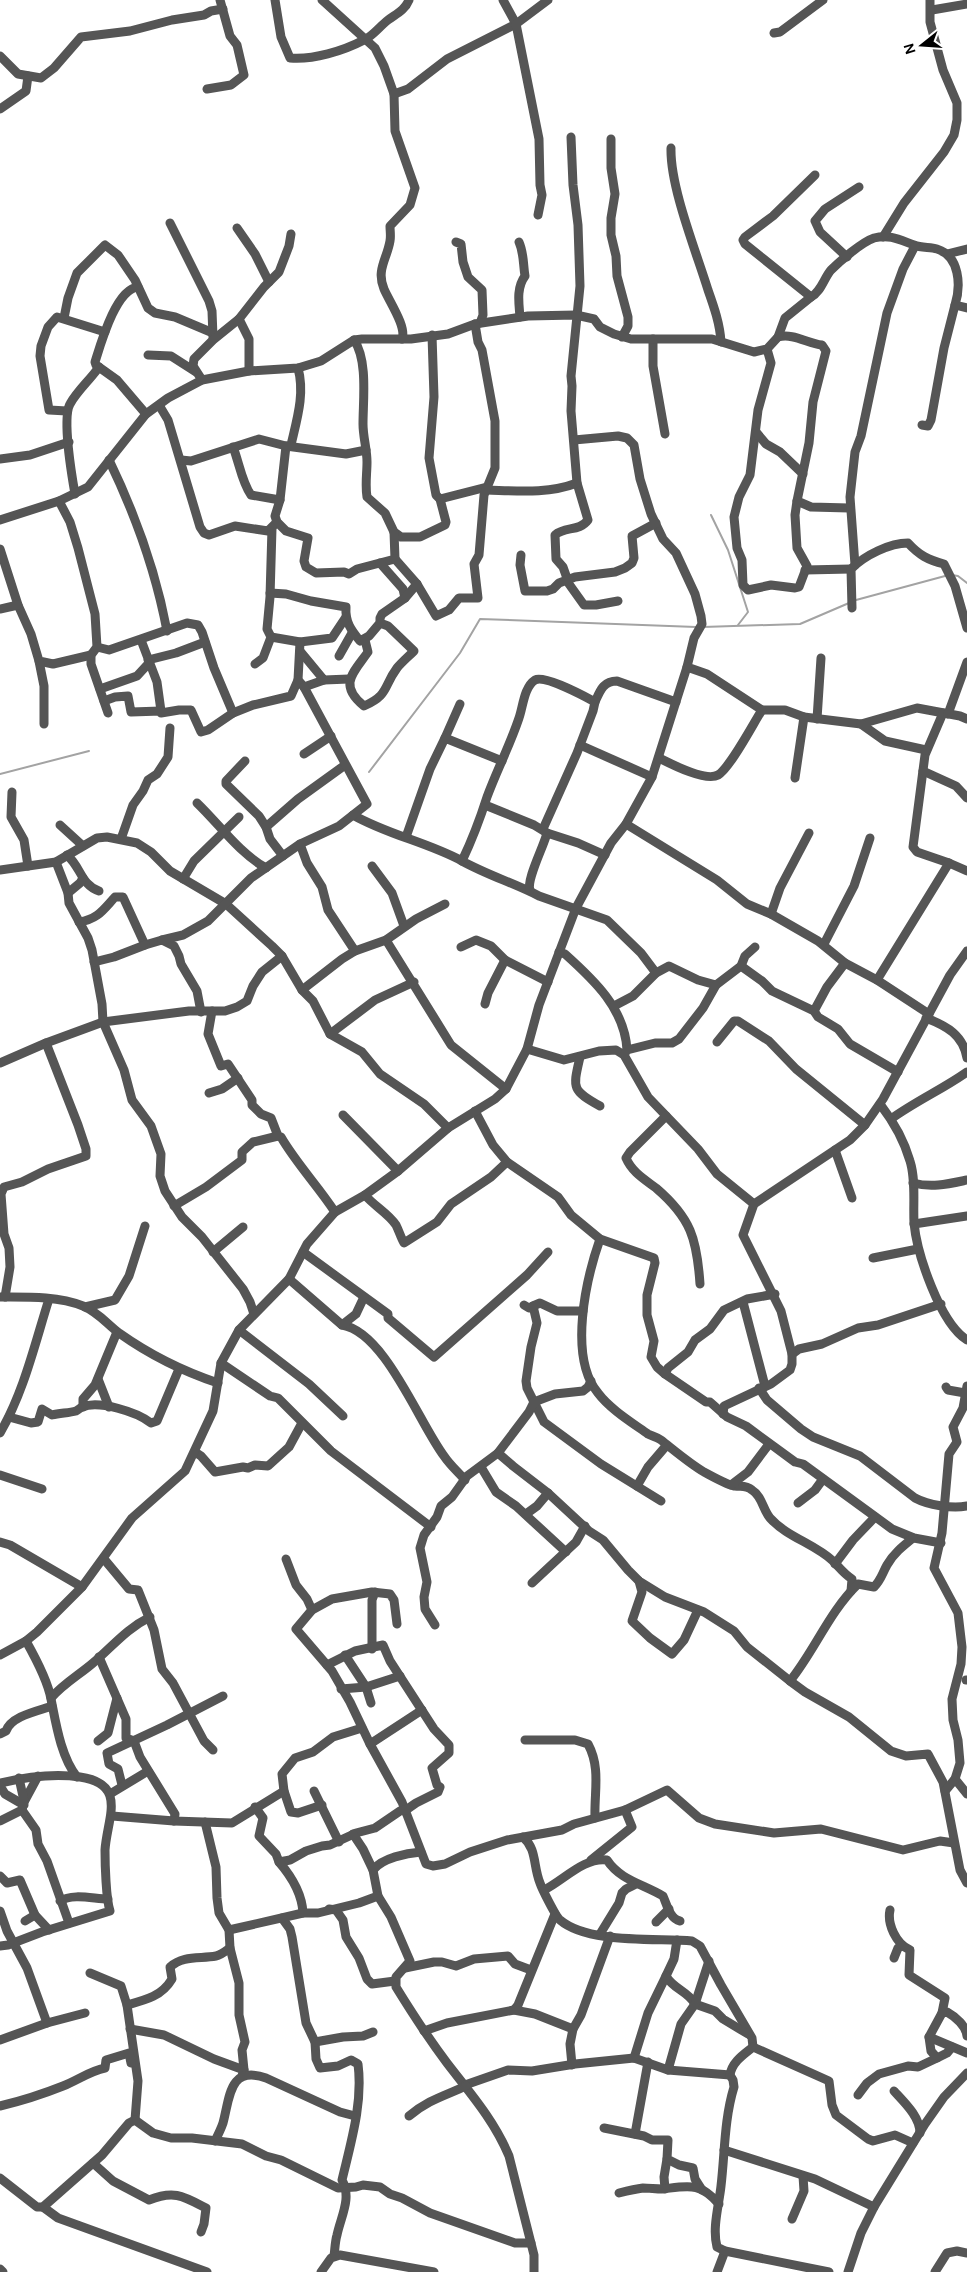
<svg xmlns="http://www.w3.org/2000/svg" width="967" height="2272" font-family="'DM Sans',sans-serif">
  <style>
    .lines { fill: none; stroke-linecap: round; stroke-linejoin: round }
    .stream { stroke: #a3a3a3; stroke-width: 2 }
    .minor { stroke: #555; stroke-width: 9 }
  </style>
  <rect width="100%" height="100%" fill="#fff"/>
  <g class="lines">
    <!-- stream -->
    <g class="stream">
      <path d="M711 515 728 550 748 612 738 625"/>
      <path d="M952 575 958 576 967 583"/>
      <path d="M856 600 945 576"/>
      <path d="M703 627 800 624 849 603"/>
      <path d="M369 772 460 653 480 619 696 627"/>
      <path d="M0 774 89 751"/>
    </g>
    <!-- minor -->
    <g class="minor">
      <path d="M275 0 281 37 290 58C313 60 343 51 364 40 373 36 380 26 388 20 396 14 405 10 409 0"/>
      <path d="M322 0 375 48 384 66 394 94 395 131 415 188 410 205 390 226C390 231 391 236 390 241 387 259 376 270 384 289 389 301 407 327 402 339"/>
      <path d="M932 10 967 4"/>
      <path d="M774 33 780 32 823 0"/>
      <path d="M0 56 18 74 41 78 54 68 81 37 130 31 172 20 204 15 211 11 223 9"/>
      <path d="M207 89 231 85 244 75 237 45 230 36 220 0"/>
      <path d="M394 94 408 89 447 59 516 24 503 0"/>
      <path d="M0 109 26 91 28 76"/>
      <path d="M571 137 573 185 578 225 580 286 571 376 572 386 571 411 577 483 588 520C579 532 565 526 555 535L556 559 563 567 569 584 584 605H596L618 601"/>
      <path d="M611 139V168L615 194 611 218V235L616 256 617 276 628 317V326L622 337"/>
      <path d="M671 148C670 187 696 251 708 290 714 307 720 324 721 342"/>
      <path d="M815 175 773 216 745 237 743 240 745 244 811 297C821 292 824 278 831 270 840 261 862 242 874 238 890 234 900 240 914 245 921 248 930 247 937 249 960 256 961 286 955 305L967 308"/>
      <path d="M538 215 542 195 540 185 539 139 516 24 548 0"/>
      <path d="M170 223 209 301 212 311 213 337"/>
      <path d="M237 228 255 254 269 282"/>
      <path d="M883 237 904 203 944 152 954 135 957 120V103L943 70 930 22V0"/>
      <path d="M456 242 461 244 463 262 468 277 482 290 483 315 480 323"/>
      <path d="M519 242C524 253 523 264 525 276 516 288 519 304 520 317"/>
      <path d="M947 254 967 249"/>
      <path d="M847 257 820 232 815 221 825 209 859 187"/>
      <path d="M138 287C116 289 101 343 95 362L96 365 117 380 146 414"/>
      <path d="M64 318 68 298 77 273 105 245 118 255 135 280 148 308 155 313 175 317 213 333"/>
      <path d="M239 319 249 339V371"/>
      <path d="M778 337C793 333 807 343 822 345L826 351 813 402 809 443 797 501 811 507 849 508"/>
      <path d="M653 339V366L665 434"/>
      <path d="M354 340C368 360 363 400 363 424 363 437 367 449 367 462 367 474 365 485 367 497L385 513 394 532 401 537H420L445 525 446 522 440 499 436 495 429 458 434 397 432 335"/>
      <path d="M767 349 771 363 758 410 750 475 739 497 734 517 737 548 742 560 743 585 748 590 771 585 795 588 799 587 807 566 797 548 795 515 797 501"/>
      <path d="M148 355 171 356 196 372"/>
      <path d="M202 380 193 366 194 359 213 340 239 319 264 287 279 272 289 246 291 234"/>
      <path d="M159 405 168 420 200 527 204 533 209 535 235 526 268 531 277 522"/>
      <path d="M67 411 49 410 40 356 41 346 48 327 57 317 105 332"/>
      <path d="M922 425 928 426 931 420 944 348 955 305"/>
      <path d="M756 432 766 444 780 452 803 474"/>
      <path d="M574 440 618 436 627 438 634 445 640 479 651 514 663 539 676 553 695 594 701 616 702 624 694 638 687 667 707 674 762 710H785L804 717 861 724 917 708 960 716 967 719"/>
      <path d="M291 445C297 419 305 394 298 368"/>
      <path d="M286 446 280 500 275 516 277 522 286 531 308 538 304 561 306 567 316 573 344 572 349 574 357 569 395 559 394 532"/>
      <path d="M233 447C239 462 242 483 251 495L280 500"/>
      <path d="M0 459 30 455 69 442"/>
      <path d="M109 460C135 514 156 572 167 631"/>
      <path d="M181 460 191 461 259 439 286 446 346 454 366 450"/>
      <path d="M487 490C518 491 548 494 577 483"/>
      <path d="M75 494C72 477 62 418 70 404 77 391 90 380 99 367"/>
      <path d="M440 499 487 487"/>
      <path d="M59 501 70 522 78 548 95 614 97 647 91 655V664L108 713"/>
      <path d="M0 520 59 501 88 487 146 414 168 398 202 380 249 371 298 368 321 361 354 340 362 339H411L448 334 475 324 528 316 576 315 594 319 600 327 614 334 631 339H712L754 352 767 349 778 337 785 318 811 297"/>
      <path d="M0 549 18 605 31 634 39 661 53 664 91 655"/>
      <path d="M521 555 520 565 525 591H547L553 589 559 583 575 577 615 572 625 568 632 563 634 558 632 536 656 523"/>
      <path d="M395 559 417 584 436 616 449 610 459 598H478L474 564 479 555 484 495 495 468V421L482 350 478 342 475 324"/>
      <path d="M380 563 403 589 405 598"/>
      <path d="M855 565 850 497 855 452 861 436 887 313 903 269 915 246"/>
      <path d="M805 570 851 569"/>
      <path d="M270 593 286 594 311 601 346 607C345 622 351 630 360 641L369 636 380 623V618L382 614 405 598 417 584"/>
      <path d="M852 608 851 569C865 555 890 543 908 543 919 555 928 560 944 564L955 586 967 628"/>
      <path d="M0 609 18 605"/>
      <path d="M271 637 300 642 332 638 346 617"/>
      <path d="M141 640 157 682 161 711"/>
      <path d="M365 640 368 652C353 673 338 685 364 706 389 695 383 687 397 668 402 662 408 657 414 651L388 626 380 623"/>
      <path d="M300 642 298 680 304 687 324 680"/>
      <path d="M97 647 109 650 187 623 198 625 202 632 214 668 233 713"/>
      <path d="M300 651 324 680 349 679"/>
      <path d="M339 656 352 633"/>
      <path d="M148 660 176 653 205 642"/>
      <path d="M39 661 44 686V724"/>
      <path d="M255 664 263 658 271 637 267 629 270 597 272 528"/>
      <path d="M100 689 137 676 149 663"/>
      <path d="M104 701 115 697 128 696 131 712 161 711V713L179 710H191L201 732 208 730 233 713 253 705 291 696 298 680"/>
      <path d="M595 702C600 691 603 681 617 681L676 702"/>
      <path d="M943 713 925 755 913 847 917 852 949 863"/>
      <path d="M948 714 967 662"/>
      <path d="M817 719 821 658"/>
      <path d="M861 724 885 741 926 750"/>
      <path d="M445 738 460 704"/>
      <path d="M580 745 652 777"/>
      <path d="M304 754 331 736"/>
      <path d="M659 758C671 764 706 782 718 775 730 768 753 724 762 710"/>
      <path d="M245 761 226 781V784L259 816 266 827 270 839 283 856"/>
      <path d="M923 771 956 786 967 798"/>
      <path d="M795 778 804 717"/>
      <path d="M12 792 11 817 24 840 28 866"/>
      <path d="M197 803C220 825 238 852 266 868"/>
      <path d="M485 805 534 825 547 833 578 843 605 855"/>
      <path d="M353 815C388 835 427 842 462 861"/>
      <path d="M626 824 717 880 747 904 771 914 780 888 809 833"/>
      <path d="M60 825 83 846"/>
      <path d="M266 827 298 799 345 765"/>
      <path d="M543 829 577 753 593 711 595 702C584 696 545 675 535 680 524 687 523 707 519 718 510 745 497 770 487 797 480 819 472 840 462 861 487 875 514 883 539 896L607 920 641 953 656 973"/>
      <path d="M406 837 430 769 445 738 502 761"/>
      <path d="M121 839 133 805 143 791 148 780 157 774 168 757 170 728"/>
      <path d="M300 844 307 863 322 887 328 910 355 951"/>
      <path d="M67 855C81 867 81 885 99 891"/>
      <path d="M56 862 68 893 69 903 88 938 92 950 102 1004 103 1022 124 1070 132 1100 151 1126 161 1154 160 1176 165 1191 182 1217 202 1237 243 1289 250 1302 254 1314"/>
      <path d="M372 866 392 893 404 926"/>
      <path d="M0 870 56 862 97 838 107 837 137 843 151 852 170 871 226 904 272 946 282 956 302 990 313 1001 330 1034 362 1052 380 1074 424 1104 448 1128"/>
      <path d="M183 879 194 861 239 817"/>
      <path d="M530 890C526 880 544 846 547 833"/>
      <path d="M68 893 80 883 83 878"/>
      <path d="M771 914 818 941 845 963 877 980 929 1014"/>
      <path d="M79 922C98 919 103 910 115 897H123L145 945 162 940 174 946 179 956 181 964 197 991 201 1012"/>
      <path d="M162 940 183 935 208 921 251 878 300 844 339 826 367 804 304 687"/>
      <path d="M386 940 451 1045 506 1089"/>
      <path d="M824 944 854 886 870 838"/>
      <path d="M461 947 476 940 491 946 505 960 548 982"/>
      <path d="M559 952 565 954C594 980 625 1009 627 1050"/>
      <path d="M94 962 114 957 145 945"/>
      <path d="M741 966 762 981 772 991 814 1011 818 1017 838 1029 850 1044 898 1072"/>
      <path d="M877 980 949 863 967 871"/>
      <path d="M302 990 342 959 355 951 386 940 416 919 445 904"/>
      <path d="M485 1004 488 993 505 960"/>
      <path d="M614 1006 633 996 656 973 669 966 698 980 716 985"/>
      <path d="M212 1011 208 1034 221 1066 228 1064 252 1100V1105L261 1114 271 1118 278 1136 281 1137C296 1163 318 1186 335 1212L365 1195"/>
      <path d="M814 1011 827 987 845 963"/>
      <path d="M926 1018C947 1026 963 1035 967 1058"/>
      <path d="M330 1034 375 1000 414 982"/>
      <path d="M717 1042 734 1021H738L769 1041 796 1069 865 1125"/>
      <path d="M527 1049 564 1060 599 1051 616 1050 624 1055 648 1097 698 1149 717 1174 754 1204"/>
      <path d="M624 1055 627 1050 655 1043H672L679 1039 703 1008 716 985 741 966 745 956 755 947"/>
      <path d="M580 1057C573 1088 571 1090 600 1106"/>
      <path d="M0 1063 46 1043 103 1022 189 1011H225L237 1007 247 1001 253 986 262 972 282 956"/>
      <path d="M209 1093 222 1089 238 1078"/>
      <path d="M880 1104C893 1121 904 1140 910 1161 916 1180 913 1203 914 1223 917 1254 940 1323 967 1340"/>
      <path d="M475 1111 493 1145 507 1162 558 1197 571 1215 600 1239 654 1258 655 1263 647 1295V1315L654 1341 651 1357 657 1367 665 1374 706 1402H710L727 1417 746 1426 795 1462 803 1464 892 1529 914 1538 941 1543"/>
      <path d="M343 1115 398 1171 448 1128 495 1099 506 1089 527 1049 539 1005 576 908 611 843 626 824 652 777 687 667"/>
      <path d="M666 1116 630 1152 626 1158C632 1172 644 1179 656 1188 691 1218 697 1239 700 1284"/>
      <path d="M891 1119C916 1101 943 1089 967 1072"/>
      <path d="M835 1150 852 1198"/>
      <path d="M398 1171 365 1195C374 1206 388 1213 396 1225 399 1231 401 1238 404 1243L437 1222 451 1204 491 1177 507 1162"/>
      <path d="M913 1183C932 1188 948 1184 967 1180"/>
      <path d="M174 1206 206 1187 242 1160V1152L253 1142 278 1136"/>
      <path d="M914 1224 967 1216"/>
      <path d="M600 1239C586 1279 568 1357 598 1393 610 1409 631 1422 648 1434 652 1436 657 1437 661 1440 675 1451 689 1463 704 1472 710 1475 729 1486 735 1486 741 1487 746 1485 752 1490 762 1496 763 1510 770 1518 787 1537 815 1544 833 1561 839 1567 844 1574 852 1579L851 1591"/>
      <path d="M213 1252 243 1227"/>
      <path d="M303 1252 388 1314V1318L434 1357 527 1275 548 1252"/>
      <path d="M873 1258 918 1249"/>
      <path d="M289 1279 342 1325C385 1332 419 1423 444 1456 450 1465 458 1472 465 1480"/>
      <path d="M0 1297C27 1297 58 1296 83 1306 98 1312 107 1324 119 1333 150 1355 182 1371 218 1383"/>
      <path d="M5 1297 10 1267 9 1248 4 1234 1 1194 4 1187 22 1182 48 1169 86 1156V1149L78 1125 46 1043"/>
      <path d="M743 1302 765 1386"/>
      <path d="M524 1305 529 1308 533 1306 537 1323 531 1347 526 1381 527 1388 544 1422 601 1464 661 1501"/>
      <path d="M533 1306 540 1303 557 1311H583"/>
      <path d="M85 1307 115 1300 129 1276 145 1226"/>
      <path d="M342 1325 356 1314 364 1297"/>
      <path d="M239 1330 309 1384 343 1416"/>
      <path d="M792 1354 799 1349 822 1344 858 1328 878 1325 941 1304"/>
      <path d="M221 1363 270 1396 278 1398 331 1451 431 1527"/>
      <path d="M665 1374 668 1368 688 1352 695 1340 710 1329 724 1310 747 1299 775 1294"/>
      <path d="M98 1379 109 1407"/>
      <path d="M946 1387 948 1390 965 1393"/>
      <path d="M759 1388 767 1400 801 1429 813 1437 860 1456 915 1498C928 1505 952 1509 967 1506"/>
      <path d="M83 1407V1399L95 1385 117 1332"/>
      <path d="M723 1414 724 1406 771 1384 790 1370 792 1364V1354L781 1311 743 1235 754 1204 850 1140 865 1125 883 1099 950 975 967 951"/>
      <path d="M9 1417 31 1423 38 1422 42 1409 52 1415C60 1413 69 1413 76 1411 78 1410 80 1408 82 1407 99 1400 137 1412 151 1423L157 1421 179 1369"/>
      <path d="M0 1433C24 1392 35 1343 49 1299"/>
      <path d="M195 1452 201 1456 215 1472 243 1467 248 1468 255 1465 268 1466 289 1447 302 1423"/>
      <path d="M498 1453 513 1466 548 1493 589 1531 603 1540 628 1570 639 1581 665 1597 704 1612 734 1631 747 1647 790 1681 805 1692 849 1717 891 1751 906 1756 928 1754 943 1782 960 1870 967 1883"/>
      <path d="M481 1467 496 1492 516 1506 566 1552"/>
      <path d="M0 1475 42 1489"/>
      <path d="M731 1485 748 1472 769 1444"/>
      <path d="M637 1486 648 1467 666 1446"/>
      <path d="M798 1503 815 1490 823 1479"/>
      <path d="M526 1514 537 1506 548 1493"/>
      <path d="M0 1542 10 1545 82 1587"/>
      <path d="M104 1559 129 1589 138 1590 154 1630 162 1669 173 1683 204 1741 213 1750"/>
      <path d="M286 1559 296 1585 307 1599 312 1610"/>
      <path d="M835 1564 853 1540 875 1517"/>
      <path d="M639 1581 642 1592 632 1621 650 1638 672 1654 684 1640 698 1610"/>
      <path d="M532 1583 576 1542 585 1526"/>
      <path d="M397 1624 394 1600 390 1594 372 1592 332 1599 312 1610 296 1629 332 1671 350 1702 370 1744 402 1802 426 1864 433 1866 445 1864 470 1852 507 1840 562 1830 574 1824 625 1810 667 1790 699 1818 715 1824 774 1833 821 1829 903 1850 940 1841 954 1843"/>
      <path d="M435 1625 425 1609 424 1597 427 1582 420 1548 424 1535 437 1517 441 1506 452 1497 467 1476 498 1453 529 1412 534 1402 555 1394 583 1391 588 1387 591 1381"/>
      <path d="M26 1641C35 1657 48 1682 51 1699 56 1724 61 1757 77 1777"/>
      <path d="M372 1649V1600L375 1592"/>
      <path d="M0 1655 26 1641 37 1632 82 1587 132 1518 185 1471 213 1411 221 1363 239 1330 289 1279 307 1244 335 1212"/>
      <path d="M345 1655 366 1687 371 1703"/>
      <path d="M99 1657 126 1719V1738L134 1741 140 1757 175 1814 174 1821"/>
      <path d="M966 1680H967"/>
      <path d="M790 1681C815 1650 829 1612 858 1584L874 1587C881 1580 882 1574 887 1565 893 1554 903 1546 913 1538"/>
      <path d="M341 1689 366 1687 400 1676"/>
      <path d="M51 1698C63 1684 79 1675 93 1663 113 1646 126 1629 150 1617"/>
      <path d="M0 1734 6 1731C11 1716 38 1711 52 1706"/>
      <path d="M525 1740H575L588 1744C601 1768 594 1792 595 1818"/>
      <path d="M98 1741 108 1733 117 1698"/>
      <path d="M370 1744 422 1710"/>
      <path d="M955 1779 967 1794"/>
      <path d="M0 1783C26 1777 53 1773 80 1777 128 1784 107 1818 105 1850 105 1864 106 1899 110 1911L42 1932 8 1945 0 1946"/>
      <path d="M122 1785 118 1769 109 1764 107 1753 167 1725 223 1696"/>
      <path d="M0 1786 5 1794 24 1805"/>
      <path d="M314 1791 339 1842"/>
      <path d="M945 1791 955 1779 960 1763 958 1740 953 1720 952 1699 961 1664 962 1647 958 1613 934 1568 942 1533 949 1454 957 1442 953 1427 963 1408 967 1386"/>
      <path d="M110 1794 148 1771"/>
      <path d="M24 1802 38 1776"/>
      <path d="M322 1805 298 1813 291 1812 284 1791 282 1774 295 1758 313 1752 333 1737 362 1728"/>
      <path d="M255 1807 263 1818 259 1836 276 1854 279 1862 290 1860 306 1851 322 1846 330 1845 356 1833 375 1828 400 1811 406 1810 416 1803 438 1792 440 1787 437 1785 432 1768 449 1753V1745L434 1729 390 1661 383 1645 355 1651 327 1665"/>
      <path d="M22 1810 36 1830 38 1844 47 1861 69 1923"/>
      <path d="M112 1816 174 1821 232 1823 284 1791"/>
      <path d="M0 1821 22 1810 24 1801 19 1778"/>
      <path d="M205 1822 216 1867 217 1898 219 1913 229 1930 230 1948 239 1983V2015L245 2042 242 2050 244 2070 242 2076"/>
      <path d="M353 1834 363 1849 373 1870 378 1896 391 1917 410 1961 396 1977V1987C412 2013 429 2039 447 2063 470 2093 494 2120 509 2156L534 2255V2272"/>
      <path d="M523 1837C537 1849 533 1866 540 1883 542 1889 556 1917 560 1920 588 1944 656 1938 692 1941L700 1946 721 1985 752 2038 753 2047"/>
      <path d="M591 1860 632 1827 625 1810"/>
      <path d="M279 1862C292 1877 302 1893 303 1913"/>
      <path d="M373 1870C382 1858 407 1853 421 1852"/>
      <path d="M0 1876 7 1883 20 1880 35 1915 49 1930"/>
      <path d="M544 1890C564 1880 584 1857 607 1860 620 1880 643 1884 663 1896 667 1905 670 1919 680 1921"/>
      <path d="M60 1901C73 1893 94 1899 108 1899"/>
      <path d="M329 1909 336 1910 343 1920 346 1937 359 1958 367 1979 372 1984 395 1981"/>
      <path d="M0 1911 7 1931 27 1968 47 2023"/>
      <path d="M282 1918 290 1929 292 1937 306 2023 315 2042 316 2059 320 2068 338 2066 351 2060 358 2064C363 2103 351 2142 342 2180 352 2198 341 2216 337 2235 335 2242 335 2249 334 2256"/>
      <path d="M25 1921 35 1915"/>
      <path d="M656 1922 669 1909"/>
      <path d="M229 1930 303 1913H318L359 1903 378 1896"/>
      <path d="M600 1934 619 1903 622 1893 626 1889 636 1884"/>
      <path d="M677 1940 674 1959 666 1976C673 1989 688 1991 695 2004L715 2011 723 2019 748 2034"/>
      <path d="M894 1958 898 1948 902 1946"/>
      <path d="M405 1968 434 1962H442L456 1966 474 1959 508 1956 515 1964 531 1970"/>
      <path d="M90 1973 121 1986 127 2005 138 2081 135 2120"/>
      <path d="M127 2005C146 2000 162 1996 172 1979L170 1967C183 1955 200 1959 216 1956 221 1955 226 1951 230 1948"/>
      <path d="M514 2010 518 2005 555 1914"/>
      <path d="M942 2013 947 2012C956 2017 966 2026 967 2036"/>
      <path d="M130 2029 164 2035 214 2059 244 2070"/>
      <path d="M424 2031 447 2023 514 2010 535 2014 573 2029"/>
      <path d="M929 2037 967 2053"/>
      <path d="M0 2040 47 2023 85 2013"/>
      <path d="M315 2042 343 2037 363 2036 373 2032"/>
      <path d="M634 2058 648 2013 666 1976"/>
      <path d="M937 2058 947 2053 952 2047"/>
      <path d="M572 2065 570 2044 573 2029 581 2015 610 1936"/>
      <path d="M668 2070 681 2024 695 2004 709 1961"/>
      <path d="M465 2085 508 2070 532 2071 575 2064 634 2058 668 2070 730 2075"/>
      <path d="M894 2091C905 2103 920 2117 920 2133"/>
      <path d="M858 2095 867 2083 879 2074 908 2066 918 2067 937 2058 931 2051 929 2037 942 2013 945 1998 909 1975 910 1950C896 1944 887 1924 890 1910"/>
      <path d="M0 2106C21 2101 43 2094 63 2086 78 2080 90 2071 105 2068L106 2060 129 2053 131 2063"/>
      <path d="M409 2116C428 2100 444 2096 466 2086"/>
      <path d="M135 2120 153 2133 171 2138H192L242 2144 266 2156 281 2160 338 2188 356 2187 363 2185 380 2187 390 2194 402 2198 430 2213 515 2243H531"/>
      <path d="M604 2128 644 2136 652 2140H668L667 2159 679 2165 693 2168 695 2179 702 2190"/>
      <path d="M635 2134 648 2062"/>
      <path d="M215 2141C218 2135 221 2129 223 2123 230 2097 229 2065 266 2078L340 2112 355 2116"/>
      <path d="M724 2150 815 2179 874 2207"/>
      <path d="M93 2163 113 2181 149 2200C174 2190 183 2196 206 2208L204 2224 201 2232"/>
      <path d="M0 2178 37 2207H43L102 2155 129 2123 135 2120"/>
      <path d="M665 2189 664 2177 667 2159"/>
      <path d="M619 2193C627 2191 635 2189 643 2188 649 2188 656 2189 662 2189 689 2186 700 2182 719 2204"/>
      <path d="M43 2207 58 2218 207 2272"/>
      <path d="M792 2219 804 2191 803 2176"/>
      <path d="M0 2269 3 2272"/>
      <path d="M321 2272 331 2258 340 2255 434 2272"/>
      <path d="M717 2272 725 2251"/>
      <path d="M829 2272 725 2251 717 2247C712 2228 719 2205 721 2186 725 2152 724 2120 734 2087L733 2080 730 2075C732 2062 743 2055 753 2047L829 2081 832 2105 836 2115 868 2139 873 2141 895 2135 913 2143"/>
      <path d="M848 2272 861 2233 874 2207 925 2124 944 2097 967 2073"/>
      <path d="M935 2272 947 2253 957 2251 967 2253"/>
    </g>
  </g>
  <!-- north arrow -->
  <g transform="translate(922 45) rotate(253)" stroke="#ffffff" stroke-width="4" paint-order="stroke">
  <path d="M0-4L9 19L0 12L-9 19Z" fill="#000000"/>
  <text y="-8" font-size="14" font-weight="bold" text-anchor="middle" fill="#000000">N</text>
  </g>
</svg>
